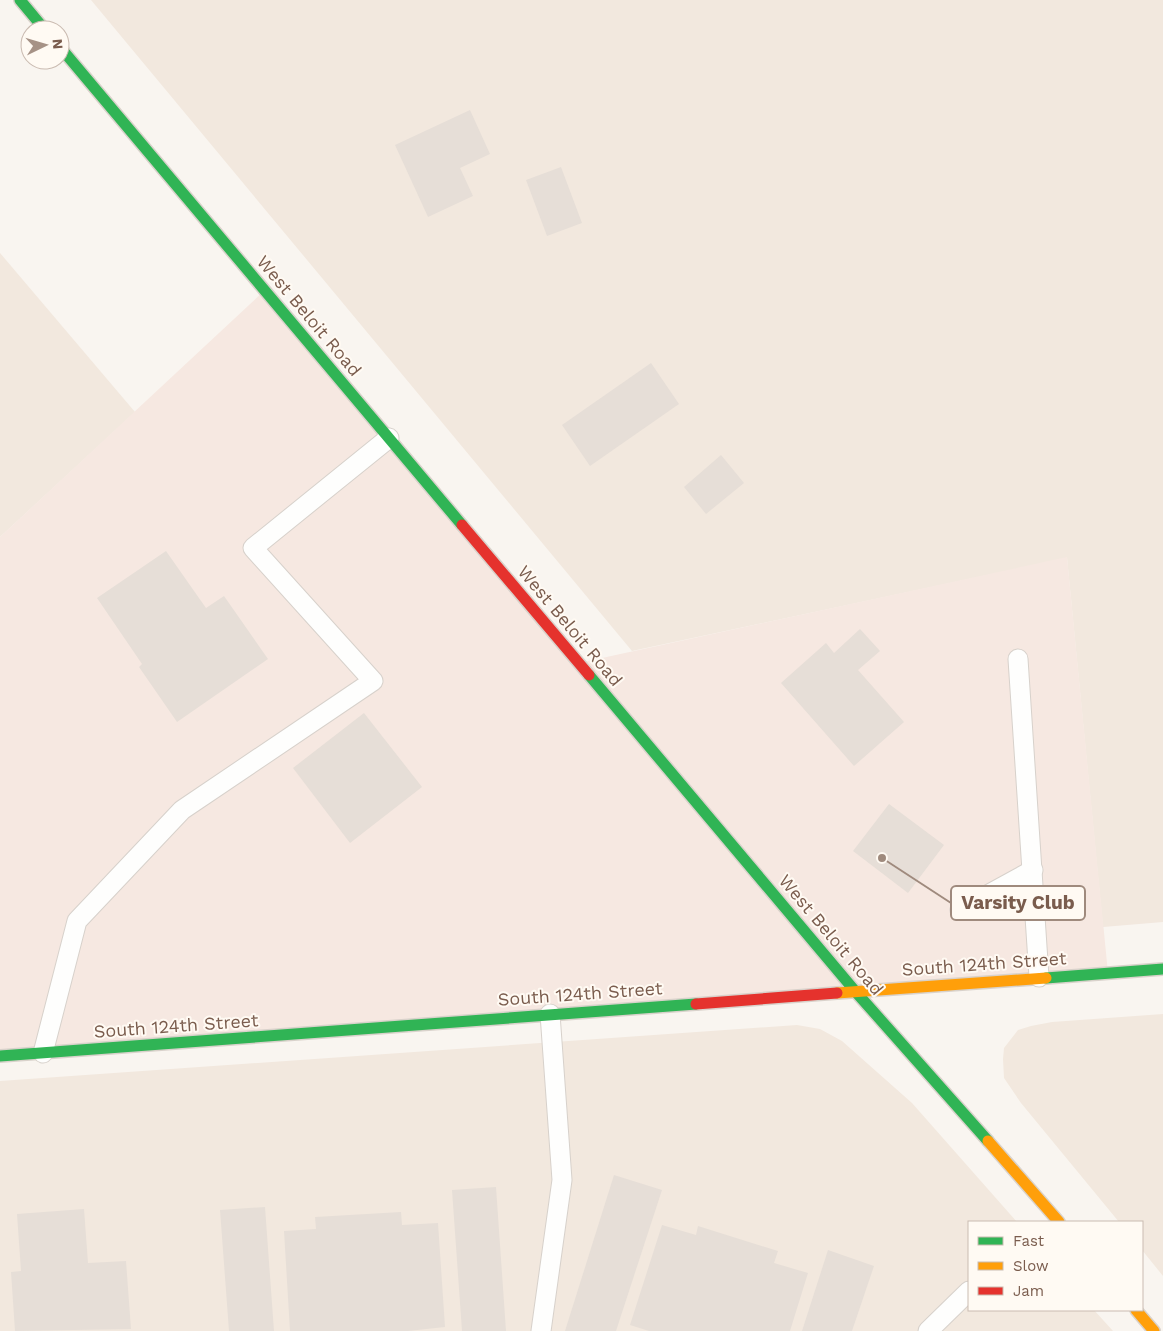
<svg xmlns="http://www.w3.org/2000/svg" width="1163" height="1331" font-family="'Work Sans',sans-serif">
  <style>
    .residential { fill: #f2e8de }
    .commercial { fill: #f6e8e1 }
    .building { fill: #e6ded7 }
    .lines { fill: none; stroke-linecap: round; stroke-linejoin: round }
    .lane-casing { stroke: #d7d1cb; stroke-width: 21 }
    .fast-casing { stroke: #d9d2cb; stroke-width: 14 }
    .slow-casing { stroke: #d9d2cb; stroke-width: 14 }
    .jam-casing { stroke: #d9d2cb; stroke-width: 14 }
    .lane { stroke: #fefefd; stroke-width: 19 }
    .fast { stroke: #30b455; stroke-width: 11 }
    .slow { stroke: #ff9f0a; stroke-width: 11 }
    .jam { stroke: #e5322d; stroke-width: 11 }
    .labels { text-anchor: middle; stroke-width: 4; stroke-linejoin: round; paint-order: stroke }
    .street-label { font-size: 18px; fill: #7a5c4d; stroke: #fffaf3 }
    .leader { fill: none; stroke: #9f8a7d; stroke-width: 2 }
    .callout-dot { fill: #9f8a7d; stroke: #fffaf3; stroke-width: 2 }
    .callout { fill: #fffaf3; stroke: #9f8a7d; stroke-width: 2 }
    .callout-label { font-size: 19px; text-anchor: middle; font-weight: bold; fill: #7a5c4d }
  </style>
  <rect width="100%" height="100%" fill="#f9f5f0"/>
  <!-- residential -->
  <g class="residential">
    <path d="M91 0H1163V922L1103 927 1067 558 632 651Z"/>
    <path d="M0 253 135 412 0 537Z"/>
    <path d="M1163 1014V1276L1142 1250V1222H1119L1021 1103 1004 1078 1003 1059 1004 1048 1018 1030 1031 1026 1052 1022Z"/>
    <path d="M797 1025 820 1029 842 1041 912 1103 1017 1222H969V1310H1094L1113 1331H0V1081Z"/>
  </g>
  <!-- commercial -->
  <path class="commercial" d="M265 290 579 663 1067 557 1108 973 0 1056V537Z"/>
  <!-- building -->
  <g class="building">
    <path d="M470 110 490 154 460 168 473 196 428 217 395 145Z"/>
    <path d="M561 167 582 223 547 236 526 180Z"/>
    <path d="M651 363 679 404 590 466 562 425Z"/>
    <path d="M721 455 744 483 706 514 684 487Z"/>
    <path d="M166 551 206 608 224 596 268 659 177 722 139 667 142 664 97 598Z"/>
    <path d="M860 629 880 651 858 670 904 722 854 766 781 683 826 643 834 653Z"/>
    <path d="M364 713 422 787 350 843 293 768Z"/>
    <path d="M889 804 944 845 908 893 853 851Z"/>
    <path d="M614 1175 662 1190 616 1331H565Z"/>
    <path d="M496 1187 506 1331H462L452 1190Z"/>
    <path d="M265 1207 274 1331H229L220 1210Z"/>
    <path d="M84 1209 88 1263 126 1261 131 1329 15 1331 11 1272 21 1271 17 1214Z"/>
    <path d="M401 1212 402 1225 438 1223 445 1327 408 1331H290L284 1231 316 1229 315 1217Z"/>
    <path d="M662 1225 696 1235 698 1226 778 1251 774 1263 808 1273 790 1331H649L630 1325Z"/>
    <path d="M828 1250 874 1266 852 1331H802Z"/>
  </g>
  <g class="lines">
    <defs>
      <g id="lane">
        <path d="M1018 659 1039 977"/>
        <path d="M960 910 1033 870"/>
        <path d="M43 1053 77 921 182 810 373 681 253 548 389 438"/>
        <path d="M541 1331 562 1180 550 1014"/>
        <path d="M928 1331 969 1291"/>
      </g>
      <g id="fast">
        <path d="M20 0 45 30"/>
        <path d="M60 47 462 525"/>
        <path d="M589 675 855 991 988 1141"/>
        <path d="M1046 978 1163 969"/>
        <path d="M0 1056 696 1004"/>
      </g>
      <g id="slow">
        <path d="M837 993 1046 978"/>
        <path d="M988 1141 1059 1222"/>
        <path d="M1136 1310 1154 1331"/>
      </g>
      <g id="jam">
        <path d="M462 525 589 675"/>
        <path d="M696 1004 837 993"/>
      </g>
    </defs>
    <!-- lane casing -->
    <use href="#lane" class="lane-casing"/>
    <!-- fast casing -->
    <use href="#fast" class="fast-casing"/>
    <!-- slow casing -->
    <use href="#slow" class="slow-casing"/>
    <!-- jam casing -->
    <use href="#jam" class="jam-casing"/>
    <!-- lane -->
    <use href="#lane" class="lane"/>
    <!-- fast -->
    <use href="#fast" class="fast"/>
    <!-- slow -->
    <use href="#slow" class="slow"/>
    <!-- jam -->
    <use href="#jam" class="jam"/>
  </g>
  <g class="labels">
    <!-- street labels -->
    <g class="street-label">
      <text transform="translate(309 316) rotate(50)" y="6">West Beloit Road</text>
      <text transform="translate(570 626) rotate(50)" y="6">West Beloit Road</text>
      <text transform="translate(831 935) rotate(50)" y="6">West Beloit Road</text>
      <text transform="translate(984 964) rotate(-4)" y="6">South 124th Street</text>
      <text transform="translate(580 994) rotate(-4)" y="6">South 124th Street</text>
      <text transform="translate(176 1026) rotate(-4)" y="6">South 124th Street</text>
    </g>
  </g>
  <!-- callouts -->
  <path class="leader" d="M882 858L951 903"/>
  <circle class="callout-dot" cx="882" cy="858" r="5"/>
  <rect class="callout" x="951" y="886" width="134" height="34" rx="5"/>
  <g class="callout-label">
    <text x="1018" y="909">Varsity Club</text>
  </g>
  <!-- legend -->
  <rect x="968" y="1221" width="175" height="90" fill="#fffaf3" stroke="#cabbb1"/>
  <rect x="978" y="1237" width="25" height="8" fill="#30b455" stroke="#cabbb1"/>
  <text x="1013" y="1246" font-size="15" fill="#7a5c4d">Fast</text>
  <rect x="978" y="1262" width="25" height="8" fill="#ff9f0a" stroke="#cabbb1"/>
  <text x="1013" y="1271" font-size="15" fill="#7a5c4d">Slow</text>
  <rect x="978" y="1287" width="25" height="8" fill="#e5322d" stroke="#cabbb1"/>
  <text x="1013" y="1296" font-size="15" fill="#7a5c4d">Jam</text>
  <!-- north arrow -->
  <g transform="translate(45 45) rotate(85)"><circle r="24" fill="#fffaf3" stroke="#cabbb1"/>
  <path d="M0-4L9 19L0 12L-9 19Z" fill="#a69286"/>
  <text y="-8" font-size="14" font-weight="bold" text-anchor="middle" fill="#7a5c4d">N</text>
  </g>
</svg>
